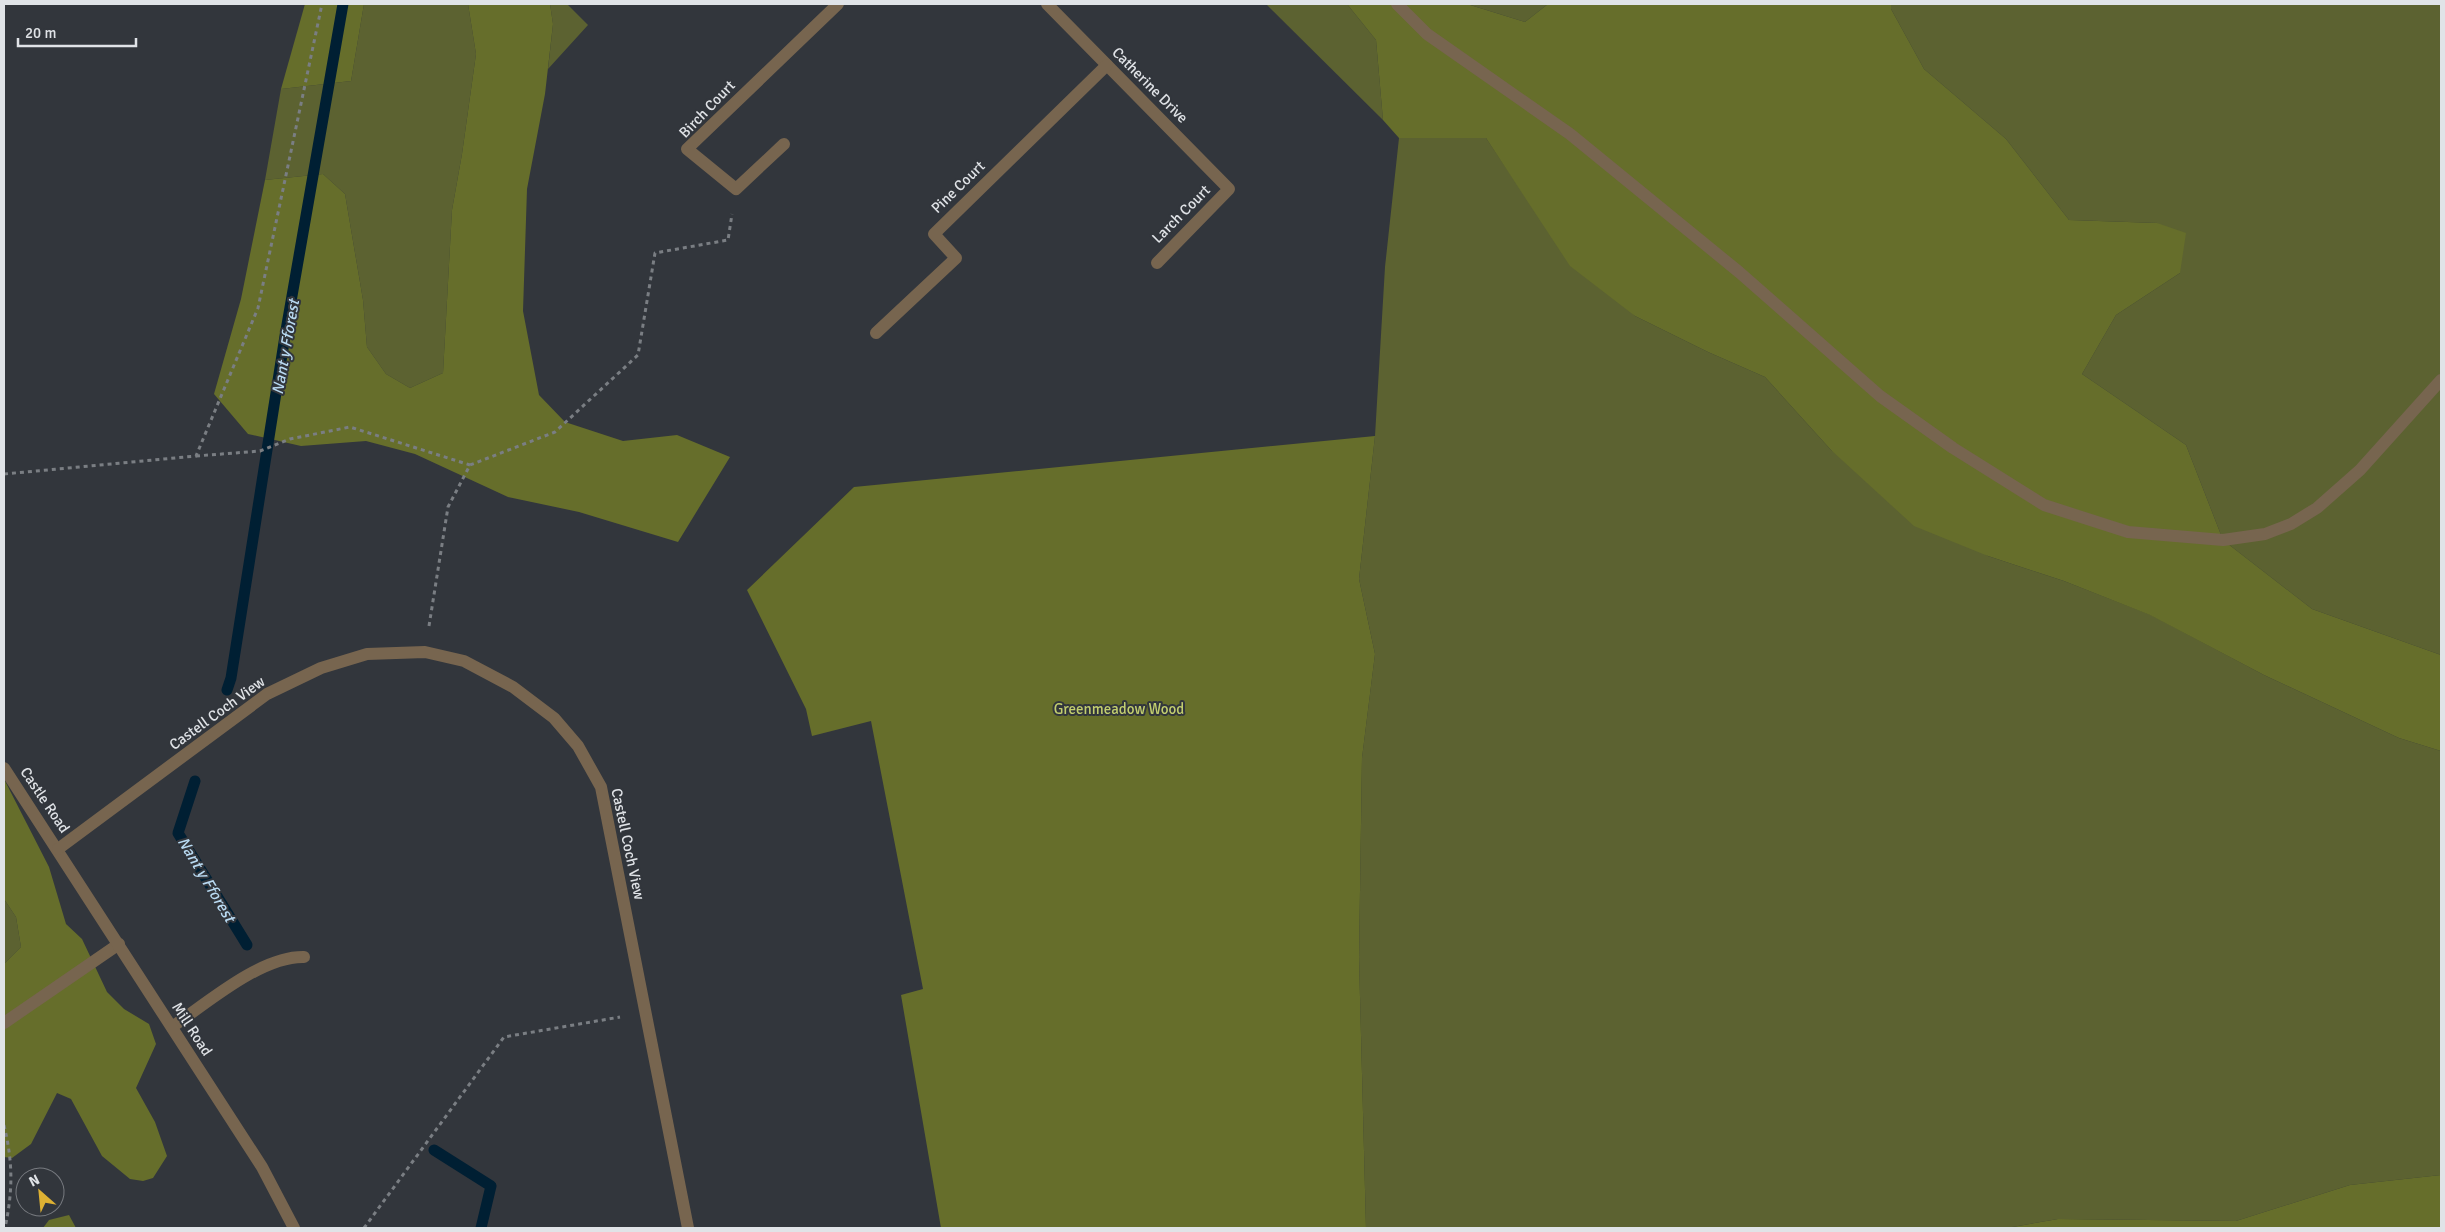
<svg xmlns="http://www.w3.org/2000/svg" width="2445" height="1232" font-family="Signika,sans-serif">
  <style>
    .green { fill: #5c6231 }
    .forest { fill: #666e2b }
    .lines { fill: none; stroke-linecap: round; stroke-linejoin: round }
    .stream { stroke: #001f33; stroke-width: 11 }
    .path { stroke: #7a7e83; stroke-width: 3; stroke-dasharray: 4 4; stroke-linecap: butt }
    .lane { stroke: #77654f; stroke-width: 12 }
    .street { stroke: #77654f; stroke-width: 12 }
    .labels { text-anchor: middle; stroke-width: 4; stroke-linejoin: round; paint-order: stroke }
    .street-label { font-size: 15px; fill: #e0e3e7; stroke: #32363c }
    .park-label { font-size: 15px; fill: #c2ce6f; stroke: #32363c }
    .water-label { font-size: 16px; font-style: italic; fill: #b8d9f1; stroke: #32363c }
  </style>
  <rect width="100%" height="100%" fill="#32363c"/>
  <!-- green -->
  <g class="green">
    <path d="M364 4H468L476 54 462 154 452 210 443 373 410 388 386 374 367 347 363 300 345 194 323 174 265 180 281 89 351 81Z"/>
    <path d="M550 4H567L588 25 548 69 553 24Z"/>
    <path d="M1266 4H1347L1376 40 1383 120Z"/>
    <path d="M1467 4H1548L1525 22Z"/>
    <path d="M1891 4H2441V655L2312 609 2223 540 2186 445 2082 374 2116 315 2180 273 2157 223 2069 220 2006 139 1924 69 1891 9Z"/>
    <path d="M1399 138H1486L1525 196 1635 316 1708 352 1765 377 1831 450 1988 556 2064 581 2151 615 2264 675 2399 738 2441 751V1175L2350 1185 2236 1221 2058 1219 2007 1228H1366L1359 958 1362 758 1375 654 1359 579 1375 436 1385 267Z"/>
    <path d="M4 899 16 917 21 947 4 964Z"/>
  </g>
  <!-- forest -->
  <g class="forest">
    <path d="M305 4H364L351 81 281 89Z"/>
    <path d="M468 4H550L553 24 545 94 527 189 523 311 539 395 565 422 623 441 677 435 730 457 678 542 579 512 508 497 415 454 366 441 301 446 248 434 214 394 241 299 265 180 323 174 345 194 363 300 367 347 386 374 410 388 443 373 452 210 462 154 476 54Z"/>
    <path d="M1347 4H1467L1525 22 1548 4H1891V9L1924 69 2006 139 2069 220 2157 223 2186 233 2180 273 2116 315 2082 374 2186 445 2223 540 2312 609 2441 655V751L2399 738 2264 675 2150 615 2064 581 1988 556 1914 526 1831 450 1765 377 1708 352 1635 316 1570 266 1486 138H1399L1383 120 1376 40Z"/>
    <path d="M1375 436 1359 579 1375 654 1362 758 1359 958 1366 1228H941L901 995 923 989 871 721 812 736 806 709 747 590 854 487Z"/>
    <path d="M4 779 49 867 66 924 82 939 107 992 124 1009 149 1024 156 1044 136 1088 155 1122 167 1156 153 1178 143 1181 130 1179 102 1156 71 1099 57 1093 31 1144 12 1158 4 1157V964L21 947 16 917 4 899Z"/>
    <path d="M2441 1175V1228H2007L2058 1219 2236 1221 2350 1185Z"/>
    <path d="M69 1215 76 1228H43L49 1220Z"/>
  </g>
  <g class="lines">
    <!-- stream -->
    <g class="stream">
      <path d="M227 690 231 678 285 336 343 4"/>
      <path d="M195 781 178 833 247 945"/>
      <path d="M434 1150 491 1186 481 1228"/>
    </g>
    <!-- path -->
    <g class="path">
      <path d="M196 456 260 451 290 439 350 427 470 465"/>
      <path d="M4 474 196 456 258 308 322 4"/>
      <path d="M429 626 448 507 470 465 555 432 638 355 655 253 728 240 732 214"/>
      <path d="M4 1125C13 1163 13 1190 5 1228"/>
      <path d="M364 1228 504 1037 620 1017"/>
    </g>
    <!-- lane -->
    <g class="lane">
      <path d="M1397 4 1427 34 1570 134 1739 272 1880 396 1953 448 2044 505 2128 532 2223 540 2265 534 2291 524 2317 508 2360 470 2441 380"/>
      <path d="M4 1023 119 944"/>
      <path d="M172 1027C207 1003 261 956 304 957"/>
    </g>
    <!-- street -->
    <g class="street">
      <path d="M1047 4 1229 189 1157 263"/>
      <path d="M784 144 736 189 687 149 838 4"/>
      <path d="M876 333 956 258 934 234 1107 65"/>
      <path d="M4 768 262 1167 294 1228"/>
      <path d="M58 849 267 694 321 668 367 654 425 652 464 661 513 687 554 718 578 746 601 787 688 1228"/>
    </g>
  </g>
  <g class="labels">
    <!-- street labels -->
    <g class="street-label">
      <text transform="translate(1150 85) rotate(45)" y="5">Catherine Drive</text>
      <text transform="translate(707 109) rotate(-46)" y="5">Birch Court</text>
      <text transform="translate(958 187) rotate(-44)" y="5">Pine Court</text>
      <text transform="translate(1181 214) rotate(-45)" y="5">Larch Court</text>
      <text transform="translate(217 713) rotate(-36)" y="5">Castell Coch View</text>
      <text transform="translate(45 800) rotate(56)" y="5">Castle Road</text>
      <text transform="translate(628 844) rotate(78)" y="5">Castell Coch View</text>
      <text transform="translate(192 1029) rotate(57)" y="5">Mill Road</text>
    </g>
    <!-- park labels -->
    <g class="park-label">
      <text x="1119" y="714">Greenmeadow Wood</text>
    </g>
    <!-- water labels -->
    <g class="water-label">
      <text transform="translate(285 347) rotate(-80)" y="6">Nant y Fforest</text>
      <text transform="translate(207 879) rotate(59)" y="6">Nant y Fforest</text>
    </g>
  </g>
  <!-- border -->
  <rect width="2445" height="1232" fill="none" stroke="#e0e3e7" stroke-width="10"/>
  <!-- north arrow -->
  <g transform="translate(40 1192) rotate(333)"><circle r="24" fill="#32363c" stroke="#787b80"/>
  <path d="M0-4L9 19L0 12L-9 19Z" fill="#deb133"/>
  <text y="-8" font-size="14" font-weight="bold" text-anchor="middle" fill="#e0e3e7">N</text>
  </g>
  <!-- scale -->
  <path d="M18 38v8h118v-8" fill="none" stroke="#e0e3e7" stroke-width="2.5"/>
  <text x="25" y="38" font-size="15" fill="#e0e3e7" stroke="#32363c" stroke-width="4" paint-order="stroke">20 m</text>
</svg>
